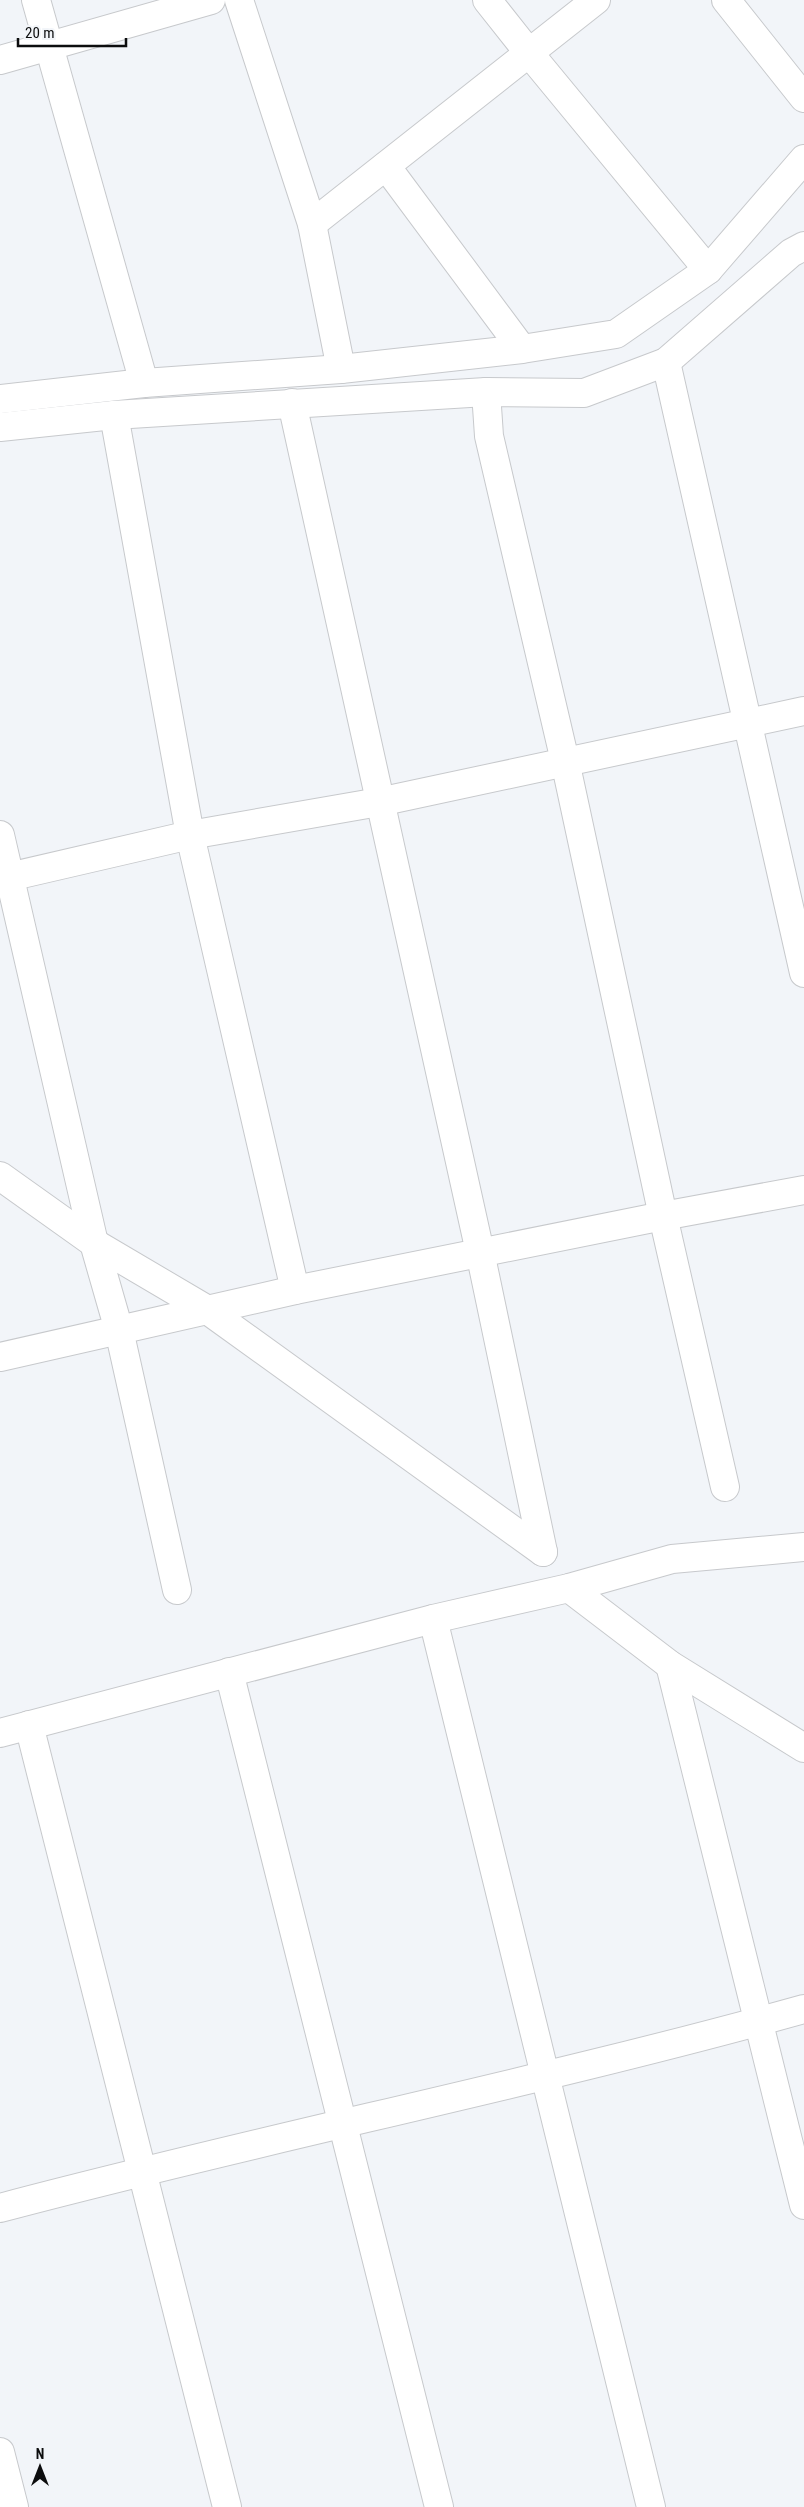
<svg xmlns="http://www.w3.org/2000/svg" width="804" height="2507" font-family="'Roboto Condensed',sans-serif">
  <style>
    .lines { fill: none; stroke-linecap: round; stroke-linejoin: round }
    .minor-casing { stroke: #c7c9cc; stroke-width: 30 }
    .minor { stroke: #fff; stroke-width: 28 }
  </style>
  <rect width="100%" height="100%" fill="#f2f5f9"/>
  <g class="lines">
    <defs>
      <g id="minor">
        <path d="M36 0 144 383"/>
        <path d="M239 0 312 224 341 369"/>
        <path d="M487 0 529 53 708 270"/>
        <path d="M726 0 804 98"/>
        <path d="M0 60 211 0"/>
        <path d="M386 166 522 349"/>
        <path d="M312 224 596 0"/>
        <path d="M666 362 804 973"/>
        <path d="M486 392 489 436 565 761 663 1216 725 1487"/>
        <path d="M0 399 144 383 341 369 522 349 616 334 708 270 804 159"/>
        <path d="M292 403 480 1252 543 1552"/>
        <path d="M114 415 190 835 295 1290"/>
        <path d="M0 427 114 415 486 392 584 393 666 362 791 253 804 246"/>
        <path d="M0 835 94 1243 119 1330 177 1590"/>
        <path d="M0 879 190 835 379 802 804 711"/>
        <path d="M0 1176 94 1243 206 1309 543 1552"/>
        <path d="M0 1357 295 1290 663 1216 804 1190"/>
        <path d="M569 1588 670 1665 804 1748"/>
        <path d="M433 1619 651 2507"/>
        <path d="M670 1665 804 2205"/>
        <path d="M229 1672 439 2507"/>
        <path d="M29 1725 227 2507"/>
        <path d="M0 1733 433 1619 569 1588 672 1559 804 1547"/>
        <path d="M0 2208C267 2137 538 2083 804 2009"/>
        <path d="M0 2452 14 2507"/>
      </g>
    </defs>
    <!-- minor casing -->
    <use href="#minor" class="minor-casing"/>
    <!-- minor -->
    <use href="#minor" class="minor"/>
  </g>
  <!-- north arrow -->
  <g transform="translate(40 2467)" stroke="#f2f5f9" stroke-width="4" paint-order="stroke">
  <path d="M0-4L9 19L0 12L-9 19Z" fill="#0c0d0e"/>
  <text y="-8" font-size="14" font-weight="bold" text-anchor="middle" fill="#0c0d0e">N</text>
  </g>
  <!-- scale -->
  <path d="M18 38v8h108v-8" fill="none" stroke="#0c0d0e" stroke-width="2.5"/>
  <text x="25" y="38" font-size="15" fill="#0c0d0e" stroke="#f2f5f9" stroke-width="4" paint-order="stroke">20 m</text>
</svg>
